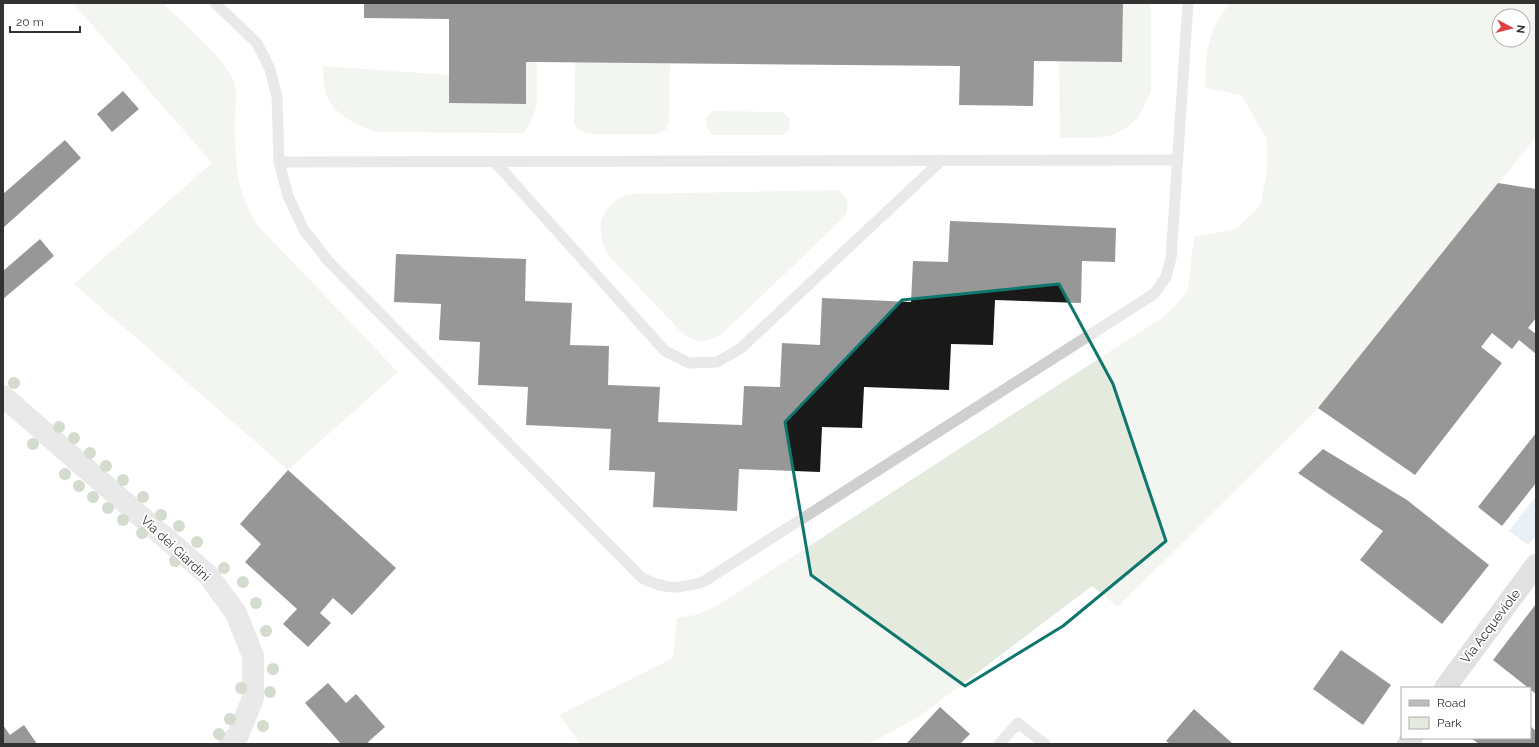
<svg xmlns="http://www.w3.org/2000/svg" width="1539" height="747" font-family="Raleway,sans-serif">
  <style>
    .green { fill: #e4ebde; fill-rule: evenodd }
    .water { fill: #cfdeec }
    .building { fill: #191919 }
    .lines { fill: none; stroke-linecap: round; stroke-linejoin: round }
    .service { stroke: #cfcfcf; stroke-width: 11 }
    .tertiary { stroke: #cfcfcf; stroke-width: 22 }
    .secondary { stroke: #bcbcbc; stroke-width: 22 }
    .tree { fill: #a0af96 }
    .marked { fill: none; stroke: #0f766e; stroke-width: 3; stroke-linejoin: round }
    .labels { text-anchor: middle; stroke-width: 4; stroke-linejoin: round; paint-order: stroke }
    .street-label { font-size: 13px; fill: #323232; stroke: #fff }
  </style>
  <rect width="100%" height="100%" fill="#fff"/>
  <!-- green -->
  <g class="green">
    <path d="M73 3H163C182 22 226 59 234 82 238 93 235 108 235 119 235 159 235 196 261 229L398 372 288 470 74 284 212 163Z"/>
    <path d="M1123 3H1151V92L1138 118 1126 128 1111 136 1095 138H1060L1059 61 1122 62Z"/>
    <path d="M1230 3H1536V137L1318 408 1118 607 1092 586 920 716 869 744H580L559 715 673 658 677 618 695 615 715 607 1163 317 1178 303 1188 290 1194 237 1236 229 1260 206 1267 171V139L1241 95 1205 88C1205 55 1208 29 1230 3ZM1499 16H1523V40H1499Z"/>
    <path d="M526 62H537C536 89 542 112 523 133L376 132C356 125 334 115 326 94 323 86 324 74 323 66L449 75V103L525 104Z"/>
    <path d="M575 62 670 63 669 121 666 129 658 134H587L578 130 574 123Z"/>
    <path d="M713 111 783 112C792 119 793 128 783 135H713C704 127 703 118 713 111Z"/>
    <path d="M838 190C848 197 850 205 845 216L722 334C706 343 701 344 684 335L608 255C594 228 599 208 627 194Z"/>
  </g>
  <!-- water -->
  <path class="water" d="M1536 496V536L1528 545 1509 531Z"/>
  <!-- building -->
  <g class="building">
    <path d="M364 3H1123L1122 62 1034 61 1033 106 959 105 960 66 537 62H526V104L449 103V19L364 18Z"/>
    <path d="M123 91 139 109 112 132 97 114Z"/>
    <path d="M65 140 81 158 3 228V194Z"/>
    <path d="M1498 183 1536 189V318L1528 328 1536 334V354L1519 340 1512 349 1492 333 1481 347 1502 363 1415 475 1318 408Z"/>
    <path d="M950 221 1116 228 1115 262 1082 261 1081 303 995 300 993 345 951 344 949 390 864 387 862 428 822 427 820 472 739 469 737 511 653 507 655 472 609 470 611 429 526 425 528 387 478 385 480 342 439 340 441 304 394 302 396 254 526 259 525 301 572 303 570 345 609 346 608 385 660 387 658 422 742 425 744 386 780 387 782 343 820 345 822 298 911 302 913 261 948 262Z"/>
    <path d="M40 239 54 256 3 299V271Z"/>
    <path d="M1536 433V483L1502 526 1478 507Z"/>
    <path d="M1323 449 1407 500 1489 565 1442 624 1360 560 1383 531 1298 473Z"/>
    <path d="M288 470 396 568 352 615 333 598 320 613 331 623 308 647 283 624 297 609 245 562 261 544 240 524Z"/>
    <path d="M1536 604V694L1493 660Z"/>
    <path d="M1341 650 1391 685 1363 725 1313 689Z"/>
    <path d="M328 683 346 703 356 694 385 727 368 742 370 744H341L305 703Z"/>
    <path d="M940 707 970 734 960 744H906Z"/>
    <path d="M1194 709 1233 744H1170L1166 741Z"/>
    <path d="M3 725 10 735 24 725 37 744H3Z"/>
    <path d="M1530 726 1536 731V744H1479L1471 738H1530Z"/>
  </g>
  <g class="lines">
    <!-- service -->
    <g class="service">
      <path d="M215 3 257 43 270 69 277 97 279 162 288 196 304 230 329 262 642 578C667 590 677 589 703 582L1154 294 1166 277 1171 258 1188 3"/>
      <path d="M494 161 665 351 689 363 717 362 740 349 942 160"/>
      <path d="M279 162 1178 160"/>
      <path d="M999 744 1018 723 1045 744"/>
    </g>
    <!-- tertiary -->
    <path class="tertiary" d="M3 396 208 575 236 613 253 656V698L238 735 229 744"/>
    <!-- secondary -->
    <g class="secondary">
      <path d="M1445 688 1536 565"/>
      <path d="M1408 744 1412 738"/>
    </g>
  </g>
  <!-- trees -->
  <g class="tree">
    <circle cx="14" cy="383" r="6"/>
    <circle cx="59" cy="427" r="6"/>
    <circle cx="74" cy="438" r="6"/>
    <circle cx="33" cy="444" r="6"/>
    <circle cx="90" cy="453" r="6"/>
    <circle cx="106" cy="466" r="6"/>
    <circle cx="65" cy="474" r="6"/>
    <circle cx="123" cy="480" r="6"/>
    <circle cx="79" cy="486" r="6"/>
    <circle cx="93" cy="497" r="6"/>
    <circle cx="143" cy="497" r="6"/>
    <circle cx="108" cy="508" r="6"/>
    <circle cx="161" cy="515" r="6"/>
    <circle cx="123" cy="520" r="6"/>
    <circle cx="179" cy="526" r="6"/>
    <circle cx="142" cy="533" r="6"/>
    <circle cx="197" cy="542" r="6"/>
    <circle cx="175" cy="561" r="6"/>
    <circle cx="224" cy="568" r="6"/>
    <circle cx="243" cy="582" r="6"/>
    <circle cx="256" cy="603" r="6"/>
    <circle cx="266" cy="631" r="6"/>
    <circle cx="273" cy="669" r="6"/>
    <circle cx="241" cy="688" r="6"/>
    <circle cx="270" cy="692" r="6"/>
    <circle cx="230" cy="719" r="6"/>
    <circle cx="263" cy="726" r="6"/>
    <circle cx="219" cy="734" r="6"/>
  </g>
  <!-- marked area -->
  <path d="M0 0H1539V747H0ZM1059 284 1113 384 1166 541 1063 626 965 686 811 575 785 422 902 300Z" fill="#fff" fill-opacity=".55" fill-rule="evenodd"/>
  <path class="marked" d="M1059 284 1113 384 1166 541 1063 626 965 686 811 575 785 422 902 300Z"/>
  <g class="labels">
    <!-- street labels -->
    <g class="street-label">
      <text transform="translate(176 548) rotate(43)" y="5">Via dei Giardini</text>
      <text transform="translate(1490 626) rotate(-53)" y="5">Via Acqueviole</text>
    </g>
  </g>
  <!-- border -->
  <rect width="1539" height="747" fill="none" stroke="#323232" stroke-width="8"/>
  <!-- legend -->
  <rect x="1401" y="687" width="130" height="52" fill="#ffffff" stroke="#adadad"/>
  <rect x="1409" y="700" width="20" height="6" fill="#bcbcbc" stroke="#adadad"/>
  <text x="1437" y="707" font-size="12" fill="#323232">Road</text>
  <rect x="1409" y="717" width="20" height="12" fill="#e4ebde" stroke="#adadad"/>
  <text x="1437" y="727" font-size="12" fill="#323232">Park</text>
  <!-- north arrow -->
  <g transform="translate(1511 28) rotate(97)"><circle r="19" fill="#ffffff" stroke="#adadad"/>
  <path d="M0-3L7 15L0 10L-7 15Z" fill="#de403f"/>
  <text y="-6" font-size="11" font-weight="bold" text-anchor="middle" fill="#323232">N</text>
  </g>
  <!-- scale -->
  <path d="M10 26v6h70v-6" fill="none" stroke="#323232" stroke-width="2"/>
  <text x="16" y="26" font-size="12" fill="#323232" stroke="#ffffff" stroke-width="3" paint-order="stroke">20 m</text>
</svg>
